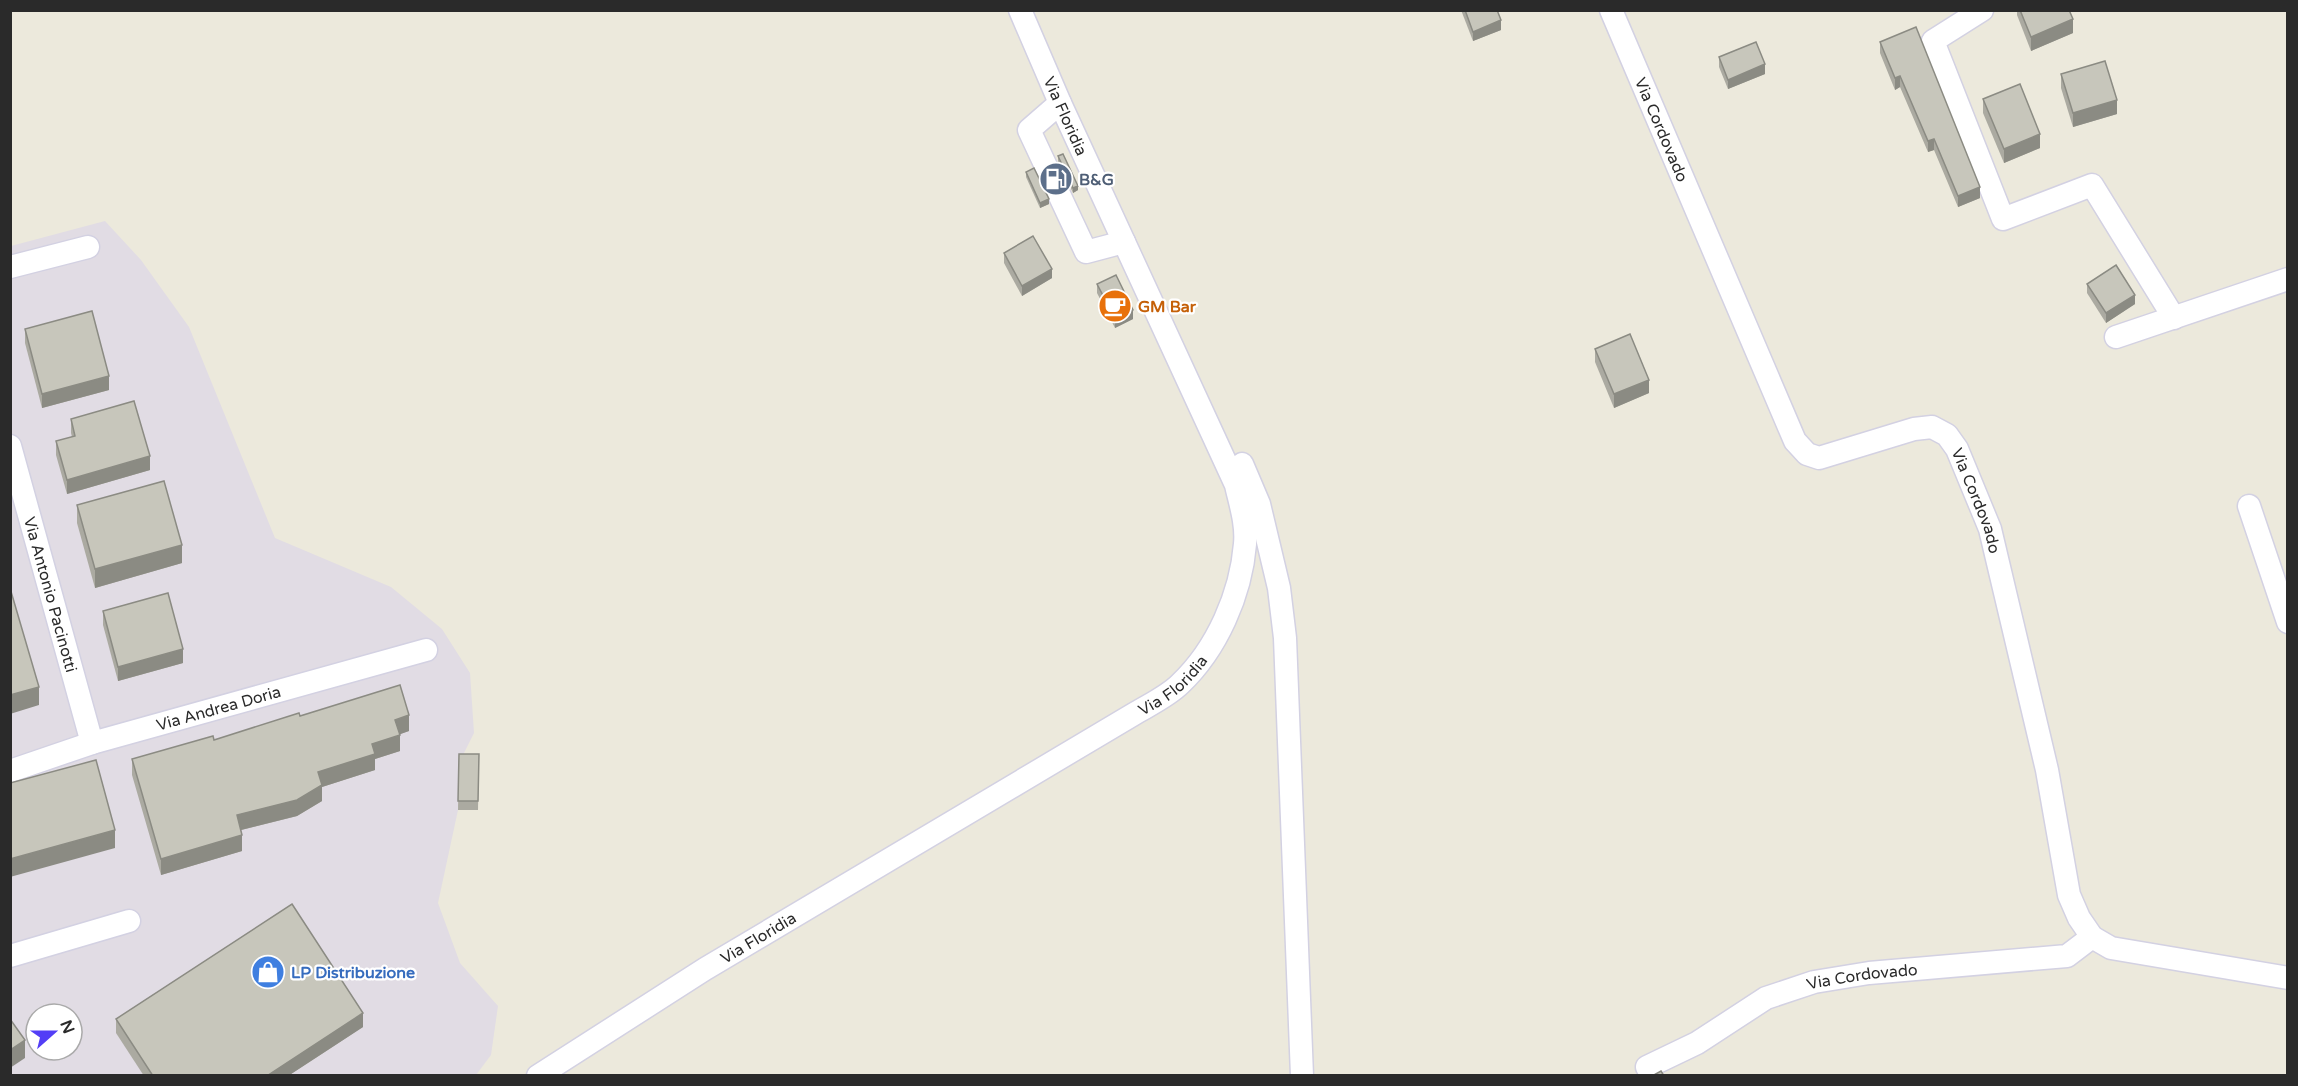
<svg xmlns="http://www.w3.org/2000/svg" width="2298" height="1086" font-family="'Varela Round',sans-serif">
  <style>
    .industrial { fill: #e1dce4; fill-rule: evenodd }
    .lines { fill: none; stroke-linecap: round; stroke-linejoin: round }
    .minor-casing { stroke: #d3d1e2; stroke-width: 25 }
    .minor { stroke: #fff; stroke-width: 22 }
    .wall { fill: #abaaa1 }
    .shaded-wall { fill: #8b8b83 }
    .building { fill: #c7c6bb; stroke: #8b8b83; stroke-width: 1.5 }
    .labels { text-anchor: middle; stroke-width: 4.5; stroke-linejoin: round; paint-order: stroke }
    .street-label { font-size: 16px; fill: #2a2a2a; stroke: #fff }
    .service-label { font-size: 16px; font-weight: bold; fill: #4e5e75; stroke: #fff; text-anchor: start }
    .food-label { font-size: 16px; font-weight: bold; fill: #c56008; stroke: #fff; text-anchor: start }
    .shop-label { font-size: 16px; font-weight: bold; fill: #366cbe; stroke: #fff; text-anchor: start }
  </style>
  <rect width="100%" height="100%" fill="#ece9dc"/>
  <!-- industrial -->
  <path class="industrial" d="M105 221 141 260 189 327 275 538 391 587 442 629 470 673 474 733 459 763 458 810 438 903 460 963 498 1006 491 1055 476 1075 11 1076V246ZM36 1014H72V1050H36Z"/>
  <g class="lines">
    <defs>
      <g id="minor">
        <path id="s1" d="M1611 10 1795 441 1807 454 1819 458 1914 429 1932 427 1947 435 1957 449 1990 529 2047 770 2069 895 2079 918 2092 937 2111 948 2288 978"/>
        <path d="M1982 10 1933 41 2003 219 2092 185 2174 318"/>
        <path d="M1060 103 1029 130 1086 252 1124 242"/>
        <path d="M10 267 88 247"/>
        <path d="M2116 337 2288 279"/>
        <path id="s2" d="M10 446 92 743"/>
        <path d="M1242 464 1259 504 1279 588 1285 638 1302 1076"/>
        <path d="M2249 506 2288 622"/>
        <path id="s3" d="M10 771 92 743 426 650"/>
        <path d="M10 956 129 921"/>
        <path id="s4" d="M1647 1067 1697 1043 1766 998 1814 982 1869 973 2067 956 2092 937"/>
        <path id="s5" d="M538 1076 705 969 1134 714C1149 705 1168 696 1180 684 1217 649 1241 594 1245 544 1247 524 1240 503 1236 485L1060 103 1020 10"/>
      </g>
    </defs>
    <!-- minor casing -->
    <use href="#minor" class="minor-casing"/>
    <!-- minor -->
    <use href="#minor" class="minor"/>
  </g>
  <!-- wall -->
  <g class="wall">
    <path d="M1461 10H1497L1501 30 1473 41Z"/>
    <path d="M2017 10H2069L2073 33 2031 51 2017 15Z"/>
    <path d="M1880 42 1980 198 1958 207 1934 150 1928 152 1900 87 1895 90 1880 53Z"/>
    <path d="M1719 57 1765 74 1728 89 1719 67Z"/>
    <path d="M2061 74 2117 114 2073 127 2061 88Z"/>
    <path d="M1983 99 2040 148 2004 163 1983 113Z"/>
    <path d="M1058 156 1078 190 1073 193 1058 161Z"/>
    <path d="M1026 172 1049 204 1040 208 1026 177Z"/>
    <path d="M1004 253 1052 278 1022 296 1004 263Z"/>
    <path d="M1097 284 1133 319 1115 328 1097 293Z"/>
    <path d="M2087 284 2135 304 2106 323 2087 293Z"/>
    <path d="M25 329 109 390 42 408 25 343Z"/>
    <path d="M1595 349 1649 393 1614 408 1595 362Z"/>
    <path d="M71 419 150 470 67 494 56 455V441L72 437 71 433Z"/>
    <path d="M77 505 182 563 95 588 77 523Z"/>
    <path d="M103 611 183 663 118 681 103 625Z"/>
    <path d="M409 731 400 734V751L375 759V770L322 787V801L297 816 241 830 242 851 161 875 132 775V759L214 740Z"/>
    <path d="M459 754H479L478 810H458Z"/>
    <path d="M116 1019 363 1027 288 1076H144L116 1033Z"/>
  </g>
  <!-- shaded-wall -->
  <g class="shaded-wall">
    <path d="M2073 19V33L2031 51V37Z"/>
    <path d="M1501 20V30L1473 41V32Z"/>
    <path d="M1765 64V74L1728 89V80Z"/>
    <path d="M1900 76V87L1895 90V78Z"/>
    <path d="M2117 100V114L2073 127V113Z"/>
    <path d="M2040 134V148L2004 163V149Z"/>
    <path d="M1934 139V150L1928 152V141Z"/>
    <path d="M1078 186V190L1073 193V188Z"/>
    <path d="M1980 187V198L1958 207V196Z"/>
    <path d="M1049 199V204L1040 208V203Z"/>
    <path d="M1052 269V278L1022 296V286Z"/>
    <path d="M2135 295V304L2106 323V313Z"/>
    <path d="M1133 310V319L1115 328V318Z"/>
    <path d="M109 376V390L42 408V394Z"/>
    <path d="M1649 380V393L1614 408V394Z"/>
    <path d="M150 456V470L67 494V480Z"/>
    <path d="M182 545V563L95 588V569Z"/>
    <path d="M183 649V663L118 681V667Z"/>
    <path d="M39 687V705L10 714V695Z"/>
    <path d="M409 715V731L395 736V720Z"/>
    <path d="M400 735V751L375 759V770L322 787V801L297 816 237 831V815L318 772 372 744Z"/>
    <path d="M115 830V848L10 877V859Z"/>
    <path d="M242 835V851L161 875V859Z"/>
    <path d="M363 1013V1027L288 1076H267Z"/>
    <path d="M25 1040V1058L10 1068V1050Z"/>
  </g>
  <!-- building -->
  <g class="building">
    <path d="M1465 10H1497L1501 20 1473 32Z"/>
    <path d="M2020 10H2069L2073 19 2031 37Z"/>
    <path d="M1916 27 1980 187 1958 196 1934 139 1928 141 1900 76 1895 78 1880 42Z"/>
    <path d="M1756 42 1765 64 1728 80 1719 57Z"/>
    <path d="M2105 61 2117 100 2073 113 2061 74Z"/>
    <path d="M2020 84 2040 134 2004 149 1983 99Z"/>
    <path d="M1063 154 1078 186 1073 188 1058 156Z"/>
    <path d="M1034 168 1049 199 1040 203 1026 172Z"/>
    <path d="M1033 236 1052 269 1022 286 1004 253Z"/>
    <path d="M2116 265 2135 295 2106 313 2087 284Z"/>
    <path d="M1116 275 1133 310 1115 318 1097 284Z"/>
    <path d="M92 311 109 376 42 394 25 329Z"/>
    <path d="M1630 334 1649 380 1614 394 1595 349Z"/>
    <path d="M134 401 150 456 67 480 56 441 75 436 71 419Z"/>
    <path d="M164 481 182 545 95 569 77 505Z"/>
    <path d="M10 588 39 687 10 695Z"/>
    <path d="M168 593 183 649 118 667 103 611Z"/>
    <path d="M400 685 409 715 395 720 400 735 372 744 375 754 318 772 322 785 297 800 237 815 242 835 161 859 132 759 213 736 214 740 299 713 300 716Z"/>
    <path d="M459 754H479L478 801H458Z"/>
    <path d="M96 760 115 830 10 859V783Z"/>
    <path d="M292 904 363 1013 267 1076H153L116 1019Z"/>
    <path d="M10 1019 25 1040 10 1050Z"/>
    <path d="M1661 1071 1664 1076H1652Z"/>
  </g>
  <!-- icons -->
  <defs>
    <symbol id="fuel-disc" viewBox="-11 -11 22 22"><circle r="9.5" fill="#5c6f8a" stroke="#fff"/><path d="M-5.5-6h7V0h2V4h1.3V-2.5L3-4.5l.8-.8L6-3V5H2.5V1h-1V6h-7ZM-4.2-4.7v3.2H.2V-4.7Z" fill="#fff"/></symbol>
    <symbol id="cafe-disc" viewBox="-11 -11 22 22"><circle r="9.5" fill="#e8710a" stroke="#fff"/><path d="M-5.5-4.5H6V0H3Q3 3.5 0 3.5H-2.5Q-5.5 3.5-5.5 0ZM3-3.2v2h1.7v-2ZM-6 4.5H4V6H-6Z" fill="#fff"/></symbol>
    <symbol id="shop-disc" viewBox="-11 -11 22 22"><circle r="9.5" fill="#3f7fe0" stroke="#fff"/><path d="M-5-2.5h2.3a2.7 3.5 0 0 1 5.4 0H5L5.5 6h-11ZM-1.5-2.5h3a1.5 2.3 0 0 0-3 0Z" fill="#fff"/></symbol>
  </defs>
  <g fill-rule="evenodd">
    <use href="#fuel-disc" x="1037" y="160" width="38" height="38"/>
    <use href="#cafe-disc" x="1096" y="287" width="38" height="38"/>
    <use href="#shop-disc" x="249" y="953" width="38" height="38"/>
  </g>
  <g class="labels">
    <!-- street labels -->
    <g class="street-label">
      <text transform="translate(1066 116) rotate(66)" y="6">Via Floridia</text>
      <text dy="6" stroke="none"><textPath href="#s1" startOffset="130">Via Cordovado</textPath></text>
      <text dy="6" stroke="none"><textPath href="#s1" startOffset="706">Via Cordovado</textPath></text>
      <text dy="6" stroke="none"><textPath href="#s2" startOffset="154">Via Antonio Pacinotti</textPath></text>
      <text dy="6" stroke="none"><textPath href="#s5" startOffset="746">Via Floridia</textPath></text>
      <text dy="6" stroke="none"><textPath href="#s3" startOffset="218">Via Andrea Doria</textPath></text>
      <text dy="6" stroke="none"><textPath href="#s5" startOffset="260">Via Floridia</textPath></text>
      <text dy="6" stroke="none"><textPath href="#s4" startOffset="237">Via Cordovado</textPath></text>
    </g>
    <!-- service labels -->
    <g class="service-label">
      <text x="1079" y="185">B&amp;G</text>
    </g>
    <!-- food labels -->
    <g class="food-label">
      <text x="1138" y="312">GM Bar</text>
    </g>
    <!-- shop labels -->
    <g class="shop-label">
      <text x="291" y="978">LP Distribuzione</text>
    </g>
  </g>
  <!-- border -->
  <rect width="2298" height="1086" fill="none" stroke="#2a2a2a" stroke-width="24"/>
  <!-- north arrow -->
  <g transform="translate(54 1032) rotate(69)"><circle r="28" fill="#ffffff" stroke="#aaaaaa" stroke-width="1.5"/>
  <path d="M0-4.5L10 22L0 15L-10 22Z" fill="#533ef6"/>
  <text y="-9" font-size="16" font-weight="bold" text-anchor="middle" fill="#2a2a2a">N</text>
  </g>
</svg>
